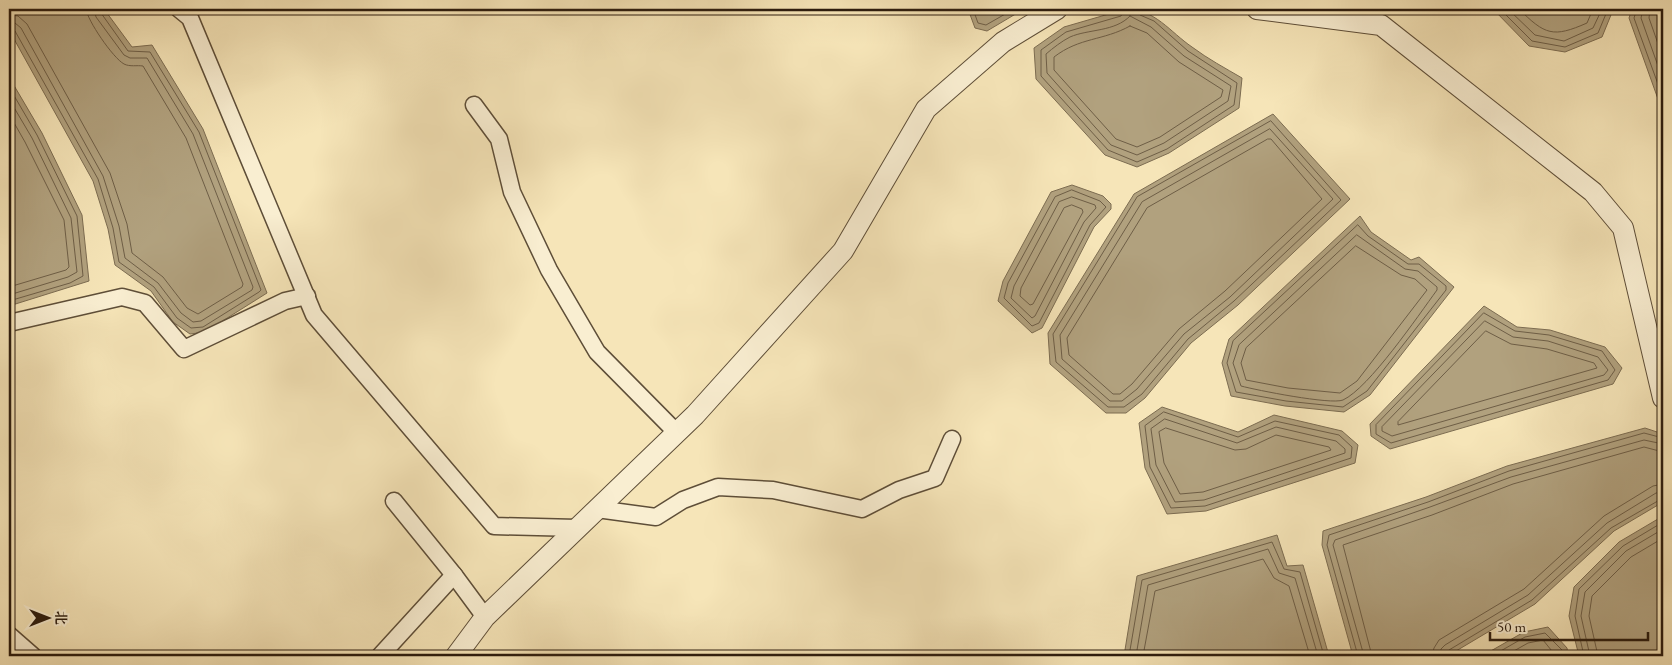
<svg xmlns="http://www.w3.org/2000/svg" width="1672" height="665" font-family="'EB Garamond','Noto Serif SC',serif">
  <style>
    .water { fill: #b1a17e; stroke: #7c6c51 }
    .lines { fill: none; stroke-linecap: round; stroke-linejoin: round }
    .shore { stroke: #6e5e46; stroke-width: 1 }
    .minor-casing { stroke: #5e4e38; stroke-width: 19 }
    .tertiary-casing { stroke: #5e4e38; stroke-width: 22 }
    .minor { stroke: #f9eed1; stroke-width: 16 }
    .tertiary { stroke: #f9eed1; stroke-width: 20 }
  </style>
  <rect width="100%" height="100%" fill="#f6e5b8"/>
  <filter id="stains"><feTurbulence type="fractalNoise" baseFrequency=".004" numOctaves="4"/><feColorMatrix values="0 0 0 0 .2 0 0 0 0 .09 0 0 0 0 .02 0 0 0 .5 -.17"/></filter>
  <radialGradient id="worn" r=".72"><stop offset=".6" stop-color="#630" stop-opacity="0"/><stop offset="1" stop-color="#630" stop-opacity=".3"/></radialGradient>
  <!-- water -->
  <g class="water">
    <path d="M9 9H104L132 47 152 45 203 129 267 293 205 332 190 334 173 322 151 291 115 265 108 229 93 181 9 30Z"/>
    <path d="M968 9H1024L987 31 975 28Z"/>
    <path d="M1126 9C1155 9 1170 32 1192 47 1208 59 1225 68 1242 78L1239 108 1169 153 1137 167 1105 155 1036 79 1034 48 1064 27Z"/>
    <path d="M1493 9H1613V10L1602 37 1565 52 1529 46Z"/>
    <path d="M1632 9H1663V113L1629 18Z"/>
    <path d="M9 77 42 133 82 215 89 281 9 306Z"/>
    <path d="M1273 114 1350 199 1238 305 1191 343 1145 398 1126 413H1106L1050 364 1048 333 1134 194Z"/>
    <path d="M1072 185 1103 196 1111 204V209L1094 227 1042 328 1032 333 998 301 1003 281 1051 192Z"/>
    <path d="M1360 216 1371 232 1411 260 1419 257 1454 287 1370 395 1344 412 1285 406 1231 396 1222 363 1229 339Z"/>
    <path d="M1484 306 1517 327 1550 330 1605 347 1622 368 1613 384 1390 449 1371 436 1370 424Z"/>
    <path d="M1162 407 1238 432 1274 415 1342 431 1358 445 1355 463 1206 511 1167 514 1145 468 1139 423Z"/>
    <path d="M1645 428 1663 434V502L1614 531 1535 604 1451 654 1443 656H1353L1322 545 1323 531 1426 497 1507 466Z"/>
    <path d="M1663 516V656H1579L1569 616 1574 587 1619 542Z"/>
    <path d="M1277 535 1287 566 1303 565 1329 656H1124L1137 576Z"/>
    <path d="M1548 627 1567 648 1568 656H1482L1524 632Z"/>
  </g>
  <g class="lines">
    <!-- shore -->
    <g class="shore">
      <path d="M973 9 978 23 986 25 1014 9"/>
      <path d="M1125 9 1121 16 1066 32 1041 50V76L1108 150 1137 162 1167 149 1234 105 1237 83 1188 51 1154 21 1140 15 1137 9"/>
      <path d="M1500 9 1532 41 1565 47 1598 33 1608 9"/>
      <path d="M1508 9 1535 35 1564 41 1593 28 1602 9"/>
      <path d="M1519 9C1545 35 1553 38 1587 23L1593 9"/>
      <path d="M1637 9 1634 18 1663 98"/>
      <path d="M1643 9 1641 18 1663 80"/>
      <path d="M1650 9 1649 18 1663 58"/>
      <path d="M9 15 18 16 27 24 110 173 127 224 132 253 163 277 187 308 198 314 242 287 243 284 186 138 143 66C137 65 130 67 124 64 113 58 87 20 86 9"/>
      <path d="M1130 16 1151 27 1184 56 1231 86 1228 101 1164 143 1137 155 1111 145 1047 73 1046 54C1053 48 1062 41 1070 37 1088 29 1115 32 1130 16Z"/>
      <path d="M9 22 15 23 21 28 103 176 119 226 125 258 158 283 181 313 193 322 201 321 252 290 253 287 193 134 147 58H130L124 55 96 17 94 9"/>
      <path d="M1130 26 1147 33 1179 62 1223 90 1221 97 1160 137 1137 147 1116 139 1054 70V57C1080 37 1103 41 1130 26Z"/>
      <path d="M9 28 15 31 98 179 113 228 119 262 154 287 177 318 191 328 203 327 259 292 261 290 199 132 150 52 128 51 101 13 100 9"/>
      <path d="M9 87 37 135 77 216 83 276 70 283 9 301"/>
      <path d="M9 99 32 138 71 218 77 272 68 277 9 295"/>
      <path d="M9 114 25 142 64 220 69 267 66 270 9 287"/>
      <path d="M1271 121 1341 200 1234 301 1188 339 1142 394 1124 407H1108L1056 362 1053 334 1137 197Z"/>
      <path d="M1270 129 1333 199 1230 297 1184 334 1137 389 1122 401H1110L1062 359 1060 335 1142 202Z"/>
      <path d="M1268 139H1271L1322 199 1225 291 1179 329 1132 384 1120 394H1113L1069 355 1067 338 1147 208Z"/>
      <path d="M1072 190 1100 201 1106 207 1090 225 1039 323 1032 326 1004 298 1008 283 1055 197Z"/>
      <path d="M1072 197 1095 205 1096 208 1084 222 1035 316 1032 318 1011 298 1014 286 1059 202Z"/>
      <path d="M1072 205 1082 209 1083 212 1033 304 1030 305 1020 296 1021 288 1064 208Z"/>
      <path d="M1358 225 1368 236 1408 264H1419L1446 286V290L1367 391 1343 407 1286 401 1236 392 1227 363 1233 341Z"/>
      <path d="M1357 235 1405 269 1418 271 1437 287V290C1418 316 1369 388 1343 400 1331 405 1256 390 1241 386L1233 363 1239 345Z"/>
      <path d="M1356 246 1401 275 1415 279 1427 290 1357 381 1340 393 1288 388 1246 380 1241 363 1246 348Z"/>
      <path d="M1484 313 1515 331 1549 335 1602 351 1615 370 1608 380 1391 443 1376 434V425Z"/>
      <path d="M1485 321 1513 337 1548 341 1598 357 1608 370 1604 375 1392 436 1382 431V427Z"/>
      <path d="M1486 331 1511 344 1547 349 1594 363 1597 368 1398 425V422Z"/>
      <path d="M1164 412 1238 437 1275 421 1339 435 1352 447 1351 458 1205 506 1171 508 1150 467 1145 426Z"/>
      <path d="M1165 419 1237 443 1276 427 1336 441 1345 449V453L1204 500 1175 502 1156 465 1151 429Z"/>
      <path d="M1166 428 1235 450 1246 449 1276 435 1329 447 1331 450 1203 492 1180 494 1164 463 1159 432Z"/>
      <path d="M1129 656 1142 580 1272 542 1284 569 1300 572 1324 656"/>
      <path d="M1136 656 1148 585 1268 549 1279 573 1295 578 1318 656"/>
      <path d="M1143 656 1155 591 1263 559 1274 578 1289 586 1310 656"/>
      <path d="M1358 656 1327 545 1329 535 1428 502 1509 471 1644 433 1663 438"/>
      <path d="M1364 656 1333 545 1335 540 1430 507 1511 477 1644 440 1663 444"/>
      <path d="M1372 656 1343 545 1432 515 1513 484 1644 447 1663 452"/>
      <path d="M1432 656 1434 648 1439 640 1524 589 1604 516 1653 486 1663 484"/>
      <path d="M1440 656 1441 649 1445 645 1528 595 1607 523 1656 493 1663 492"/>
      <path d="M1446 656 1449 650 1532 600 1611 528 1663 498"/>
      <path d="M1492 656 1525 637 1545 633 1562 650 1563 656"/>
      <path d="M1505 656 1528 643 1543 640 1556 656"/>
      <path d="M1584 656 1575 616 1579 589 1623 546 1663 522"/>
      <path d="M1590 656 1581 616 1585 592 1626 551 1663 529"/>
      <path d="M1598 656 1589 616 1592 596 1631 557 1663 538"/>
    </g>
    <defs>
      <g id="minor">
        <path d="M179 9 190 18 314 315 494 526 577 528"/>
        <path d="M474 105 499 139 512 192 549 270 597 352 677 433"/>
        <path d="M9 323 122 297 145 303 184 349 285 301 307 296"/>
        <path d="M394 501 454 575 485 617"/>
        <path d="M597 509 656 517 683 500 718 487 773 490 862 509 899 490 935 478 952 439"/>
        <path d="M9 635 33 656"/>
        <path d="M380 656 454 575"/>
      </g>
      <g id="tertiary">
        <path d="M1257 9 1381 25 1593 192 1623 228 1663 398"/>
        <path d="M456 656 485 617 695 415 843 251 926 109 1003 42 1057 9"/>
      </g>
    </defs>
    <!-- minor casing -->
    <use href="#minor" class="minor-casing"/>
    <!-- tertiary casing -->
    <use href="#tertiary" class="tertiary-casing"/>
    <!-- minor -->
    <use href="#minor" class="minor"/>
    <!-- tertiary -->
    <use href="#tertiary" class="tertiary"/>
  </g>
  <!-- margin -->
  <rect width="1672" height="665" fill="none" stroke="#f6e5b8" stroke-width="30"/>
  <rect x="10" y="10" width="1652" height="645" fill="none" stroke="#2c1c0e" stroke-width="2.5"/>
  <rect x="15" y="15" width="1642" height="635" fill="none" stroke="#2c1c0e"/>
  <!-- north arrow -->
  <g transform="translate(48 618) rotate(90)" stroke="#f9eed1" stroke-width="4" paint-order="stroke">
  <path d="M0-4L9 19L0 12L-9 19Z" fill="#2c1c0e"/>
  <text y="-8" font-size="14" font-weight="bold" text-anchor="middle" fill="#2c1c0e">北</text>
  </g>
  <!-- scale -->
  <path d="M1490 632v8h158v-8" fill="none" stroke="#2c1c0e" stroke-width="2.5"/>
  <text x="1497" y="632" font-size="15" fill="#2c1c0e" stroke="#f9eed1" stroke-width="4" paint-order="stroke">50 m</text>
  <rect width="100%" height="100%" filter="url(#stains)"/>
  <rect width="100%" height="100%" fill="url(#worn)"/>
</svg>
